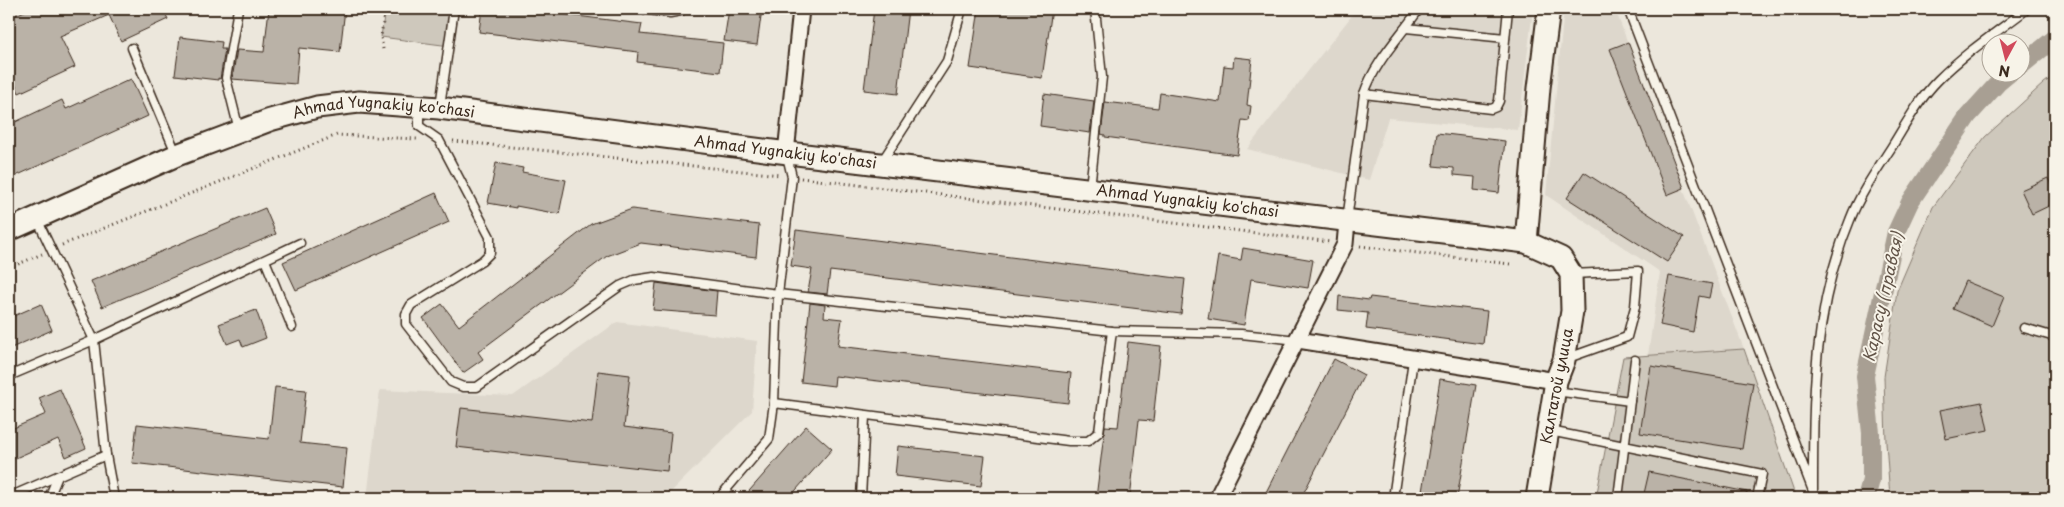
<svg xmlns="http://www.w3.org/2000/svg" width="2064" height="507" font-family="'Playpen Sans',sans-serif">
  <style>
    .built { fill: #ddd7cc }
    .green { fill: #cec8bc; stroke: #84796d }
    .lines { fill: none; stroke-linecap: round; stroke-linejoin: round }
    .canal { stroke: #a89f93; stroke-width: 18 }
    .building { fill: #bab2a7; stroke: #3b2a1e }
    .lane-casing { stroke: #3b2a1e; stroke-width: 11 }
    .street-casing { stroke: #3b2a1e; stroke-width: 19 }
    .secondary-casing { stroke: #3b2a1e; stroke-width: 25 }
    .path { stroke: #3b2a1e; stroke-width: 3; stroke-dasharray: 1 4; stroke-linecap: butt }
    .lane { stroke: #f7f3e8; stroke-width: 8 }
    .street { stroke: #f7f3e8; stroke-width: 15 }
    .secondary { stroke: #f7f3e8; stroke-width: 21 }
    .labels { text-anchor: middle; stroke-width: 4; stroke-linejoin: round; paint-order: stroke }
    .street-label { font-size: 15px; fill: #3b2a1e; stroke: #f7f3e8 }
    .water-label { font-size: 16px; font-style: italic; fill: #615347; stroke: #f7f3e8 }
  </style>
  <rect width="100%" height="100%" fill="#ece7dc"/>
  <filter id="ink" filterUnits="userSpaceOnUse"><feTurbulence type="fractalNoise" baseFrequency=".02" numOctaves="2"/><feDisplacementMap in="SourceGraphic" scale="10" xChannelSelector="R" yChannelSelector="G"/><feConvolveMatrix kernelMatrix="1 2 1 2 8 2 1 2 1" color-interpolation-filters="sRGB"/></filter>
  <g filter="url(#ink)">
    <!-- built -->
    <g class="built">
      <path d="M1357 9H1533L1518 130 1388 118 1369 180 1247 149Z"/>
      <path d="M1564 9H1615L1744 349 1648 355 1660 272 1546 195Z"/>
      <path d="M617 322 757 341 752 411 665 498H367L380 390 513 396Z"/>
    </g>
    <!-- green -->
    <g class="green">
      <path d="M385 9H454L450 46 381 37Z"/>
      <path d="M2055 75V498H1890L1886 442 1884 377 1897 291 1933 207 1985 137 2044 83Z"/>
      <path d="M1744 349 1796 498H1596L1623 357Z"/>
    </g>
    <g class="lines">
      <!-- canal -->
      <g class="canal">
        <path d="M2022 65 2055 38"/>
        <path d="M1866 498 1871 480V433L1865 376 1896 232 1910 202 1968 116 1999 82 2011 72"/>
      </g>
    </g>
    <!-- building -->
    <g class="building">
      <path d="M29 9H163L168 19 121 41 109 15 60 36 75 67 19 93 9 71V18Z"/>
      <path d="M269 9H345L340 52 299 48 296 84 232 79 237 50 264 52Z"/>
      <path d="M482 9H519L642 24 640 34 723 43 720 72 637 62 638 52 479 32Z"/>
      <path d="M729 9H762L757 45 724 41Z"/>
      <path d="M874 9H908L898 94 864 90Z"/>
      <path d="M979 9H1052L1042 78 970 68Z"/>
      <path d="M180 37 222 42 221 49H225L220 79 218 78V80L175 75Z"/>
      <path d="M1628 42 1684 188 1667 195 1610 49Z"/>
      <path d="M1234 57 1252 59 1247 105 1251 106 1249 121 1242 120 1237 155 1105 137V135L1101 134 1105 102 1158 108 1160 93 1220 102 1224 66 1233 67Z"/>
      <path d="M131 79 148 116 9 179V125L62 100 66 109Z"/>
      <path d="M1044 94 1094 101 1090 133 1040 126Z"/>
      <path d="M1437 133 1505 141 1499 193 1474 190 1475 177 1454 175V168L1433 166Z"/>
      <path d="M496 163 523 168 522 172 566 180 559 214 516 206V208L488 203Z"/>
      <path d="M1584 172 1684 237 1667 262 1567 198Z"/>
      <path d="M2048 178 2055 195V203L2032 214 2021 190Z"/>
      <path d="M436 193 449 222 296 290 283 262Z"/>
      <path d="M265 208 276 234 102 307 91 281Z"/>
      <path d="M632 209 759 225 756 257 641 243 607 256 478 352 483 359 463 373 423 318 442 304 459 326 591 224Z"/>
      <path d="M796 230 1185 279 1181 314 830 271 827 294 808 292 812 269 791 266Z"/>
      <path d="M1243 248 1313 260 1308 288 1251 279 1244 325 1208 319 1218 256 1241 260Z"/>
      <path d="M1669 276 1712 284 1709 298 1699 296 1693 332 1660 325Z"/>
      <path d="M1965 281 2004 297 1992 326 1953 309Z"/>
      <path d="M656 283 717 291 715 315 653 310Z"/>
      <path d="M1339 296 1369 300 1370 297 1487 311 1483 344 1366 329 1368 313 1338 310Z"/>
      <path d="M810 303 825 305 824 317 842 319 838 346 1071 373 1068 403 835 376 834 386 801 382Z"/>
      <path d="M41 304 52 330 9 349V318Z"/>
      <path d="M256 310 266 338 243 347 240 339 227 344 219 324Z"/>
      <path d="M1128 342 1161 346 1153 421 1139 420 1130 498H1096L1105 426 1118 427Z"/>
      <path d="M1334 359 1364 375 1301 498H1263Z"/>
      <path d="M1651 366 1753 383 1742 449 1640 433Z"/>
      <path d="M598 371 630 375 624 427 671 433 667 471 456 447 461 408 592 423Z"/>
      <path d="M1440 379 1476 385 1457 498H1421Z"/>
      <path d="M275 387 306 390 300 443 347 448 343 487 132 463 137 424 269 439Z"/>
      <path d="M60 389 86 448 66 457 58 439 9 461V430L46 414 39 398Z"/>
      <path d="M1982 402 1988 430 1946 439 1940 410Z"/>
      <path d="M806 426 832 449 789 498H743Z"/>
      <path d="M898 446 985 456 981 486 895 476Z"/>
      <path d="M1649 472 1747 492 1746 498H1643Z"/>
    </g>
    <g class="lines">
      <defs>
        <g id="lane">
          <path d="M238 9 226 78 239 130"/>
          <path d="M642 9 670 13 681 11 682 9"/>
          <path d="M1628 9 1813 491C1813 397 1813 309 1850 220 1860 194 1876 171 1891 148 1906 124 1919 99 1938 80 1965 53 1997 32 2027 9"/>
          <path d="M1406 28 1505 38"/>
          <path d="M132 48 176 153"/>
          <path d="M1364 94 1491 109 1496 107 1499 101 1508 9"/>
          <path d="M440 106 454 9"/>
          <path d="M419 108V126L439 140 490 237V253L482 261 411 305 406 314V324L451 382 463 387H477L620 286 634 280 654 277 778 294 1112 331 1241 334 1298 340"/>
          <path d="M881 163 947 61 962 9"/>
          <path d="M1090 188 1102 77 1095 9"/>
          <path d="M1347 220 1364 94C1375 61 1400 37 1419 9"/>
          <path d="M265 260 292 327"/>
          <path d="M2024 328 2055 337"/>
          <path d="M1568 358 1627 337 1635 307 1638 271 1572 274"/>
          <path d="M9 376 94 340 300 243"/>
          <path d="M1555 391 1630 401"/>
          <path d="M774 403 1069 441H1088L1099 432 1112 331"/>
          <path d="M1550 431 1762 474 1757 498"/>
          <path d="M106 455 114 498"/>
          <path d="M9 497 106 455 94 340 37 219"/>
          <path d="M49 498 58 476"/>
          <path d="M719 498 769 439 774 403 778 294 792 177 787 156"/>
          <path d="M861 498 865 416"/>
          <path d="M1393 498 1413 360"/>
          <path d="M1618 498 1635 360"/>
        </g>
        <g id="street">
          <path d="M786 153 801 9"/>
          <path d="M1298 340 1556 381"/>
          <path d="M1217 498 1345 244 1347 222"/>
        </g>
        <g id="secondary">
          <path id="s1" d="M9 230 177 155 270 120 317 107 359 102 439 108 772 151 1526 242 1561 258 1571 274 1572 311 1564 360 1556 381 1537 498"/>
          <path d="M1526 242 1539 88 1549 9"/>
        </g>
      </defs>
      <!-- lane casing -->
      <use href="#lane" class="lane-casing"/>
      <!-- street casing -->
      <use href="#street" class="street-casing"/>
      <!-- secondary casing -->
      <use href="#secondary" class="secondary-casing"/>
      <!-- path -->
      <g class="path">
        <path d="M383 49 381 37 385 9"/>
        <path d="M453 141 780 175"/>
        <path d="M801 178 1331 242"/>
        <path d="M62 245 337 135 417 139"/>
        <path d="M1360 246 1510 264"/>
        <path d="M9 268 42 254"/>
      </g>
      <!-- lane -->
      <use href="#lane" class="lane"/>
      <!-- street -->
      <use href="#street" class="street"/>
      <!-- secondary -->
      <use href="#secondary" class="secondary"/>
    </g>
  </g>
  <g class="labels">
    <!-- street labels -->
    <g class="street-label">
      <text dy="5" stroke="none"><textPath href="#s1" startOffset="399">Ahmad Yugnakiy ko'chasi</textPath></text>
      <text dy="5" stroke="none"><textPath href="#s1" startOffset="804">Ahmad Yugnakiy ko'chasi</textPath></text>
      <text dy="5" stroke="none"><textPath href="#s1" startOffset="1209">Ahmad Yugnakiy ko'chasi</textPath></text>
      <text transform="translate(1557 386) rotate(-79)" y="5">Калтатой улица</text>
    </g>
    <!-- water labels -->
    <g class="water-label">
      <text transform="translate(1883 297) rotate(-77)" y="6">Карасу (правая)</text>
    </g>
  </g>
  <!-- margin -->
  <rect width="2064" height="507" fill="none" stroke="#f7f3e8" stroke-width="30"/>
  <rect x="15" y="15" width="2034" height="477" fill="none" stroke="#3b2a1e" stroke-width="2" filter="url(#ink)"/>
  <!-- north arrow -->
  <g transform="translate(2006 58) rotate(187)"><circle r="24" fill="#f7f3e8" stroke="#aca397"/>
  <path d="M0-4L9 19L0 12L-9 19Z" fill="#d1495b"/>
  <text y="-8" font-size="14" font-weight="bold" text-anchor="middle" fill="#3b2a1e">N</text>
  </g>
</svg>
